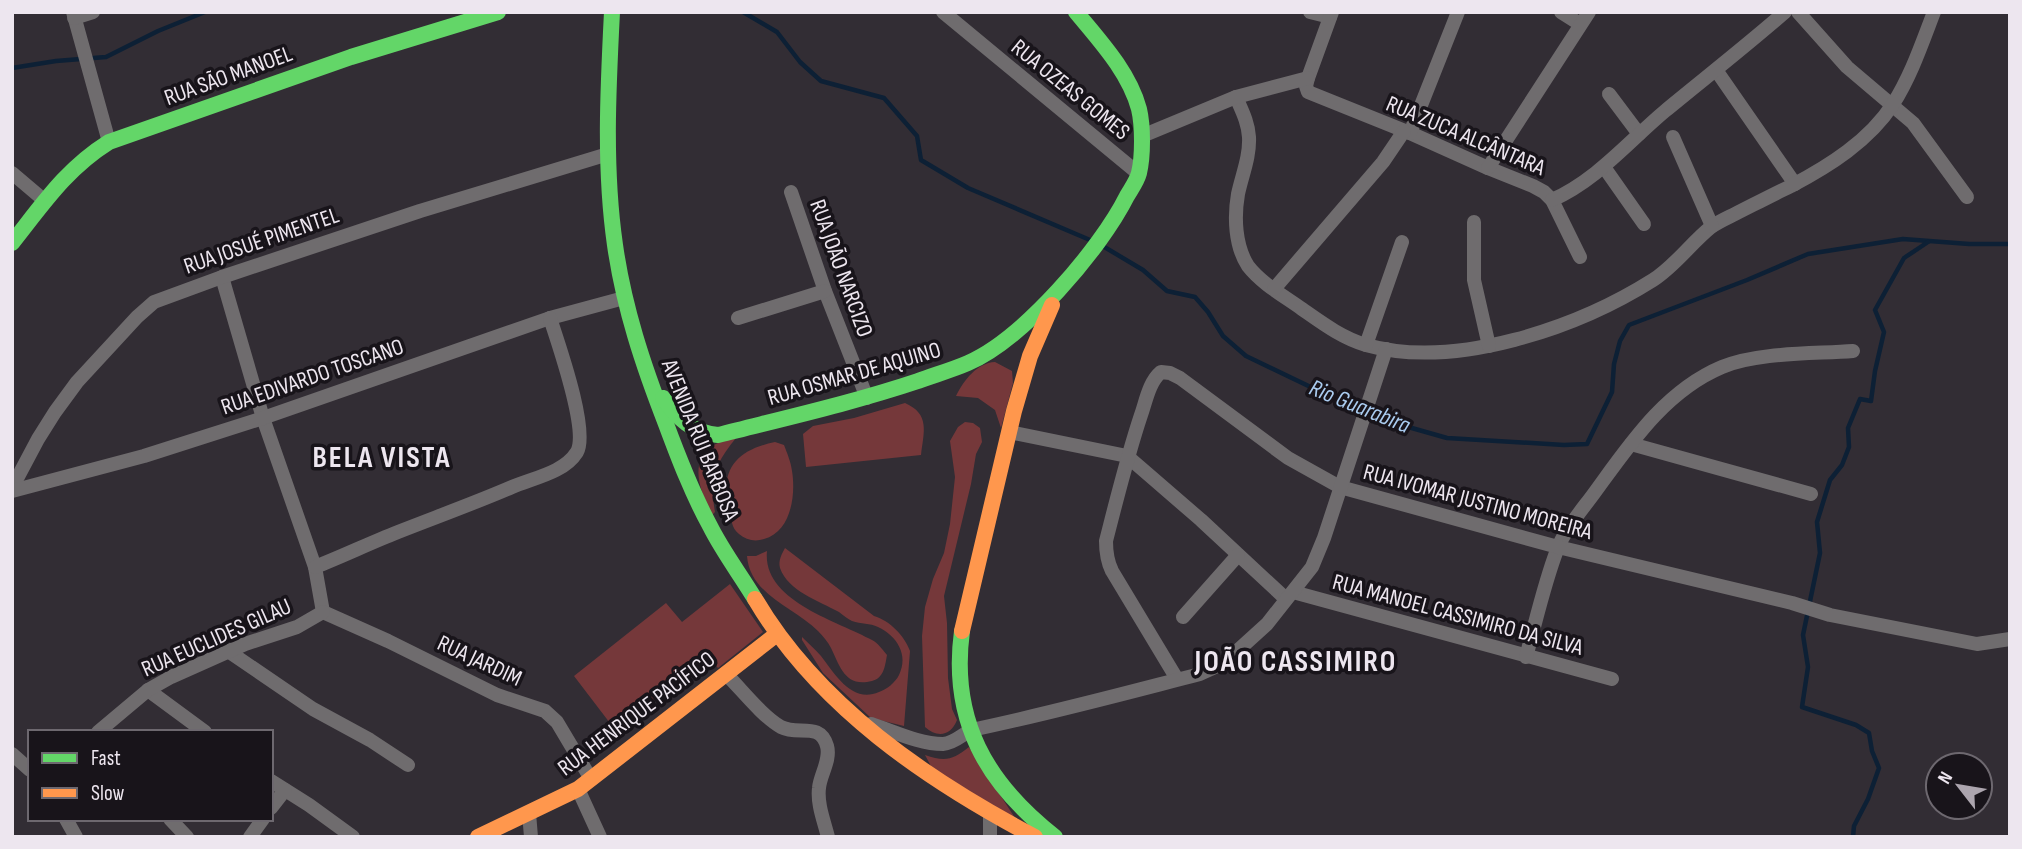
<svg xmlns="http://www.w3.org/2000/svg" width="2022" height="849" font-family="'Sofia Sans Condensed',sans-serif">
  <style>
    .green { fill: #75383a }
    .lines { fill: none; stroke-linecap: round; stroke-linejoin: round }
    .stream { stroke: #0d2035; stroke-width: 4.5 }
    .street { stroke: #6f6c6e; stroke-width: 14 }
    .fast { stroke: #63d668; stroke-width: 16 }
    .slow { stroke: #ff974d; stroke-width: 16 }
    .labels { text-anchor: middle; stroke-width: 7; stroke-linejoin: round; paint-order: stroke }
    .street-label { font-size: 23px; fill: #ede6ef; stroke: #18141a }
    .water-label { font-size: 24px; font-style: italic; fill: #aaccf0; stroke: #18141a }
    .district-label { font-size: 30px; font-weight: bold; letter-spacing: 2px; fill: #ede6ef; stroke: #18141a }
  </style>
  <rect width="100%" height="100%" fill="#322d34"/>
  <!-- green -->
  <g class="green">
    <path d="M995 362 1012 371 1013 383 1001 428 995 410 978 398 956 396C964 380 977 363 995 362Z"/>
    <path d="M905 403C930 414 924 431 921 455L806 467 803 434 813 426 854 418Z"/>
    <path d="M965 422 973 423 980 428 982 442 976 454 971 484 944 596 947 623 948 678 952 709 957 720C951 736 937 738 925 727L922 636 925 607 933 579 944 553 950 524 955 477 950 441 958 427Z"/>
    <path d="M736 438C715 464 709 478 715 512L712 515C701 493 687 461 714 445 720 441 729 440 736 438Z"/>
    <path d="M775 442 784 445C787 453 791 462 792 471 796 495 791 532 764 539 755 542 746 540 739 534 731 528 732 519 729 510 719 470 736 450 775 442Z"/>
    <path d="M785 548 874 616C890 621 904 635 910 651L904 726 871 718 823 673 802 640V637C808 643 815 649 821 656 835 674 852 704 879 692 887 689 895 683 899 675 909 655 897 636 878 627 870 623 861 624 852 621 848 619 843 615 839 612 819 601 788 591 780 568 778 560 782 554 785 548Z"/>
    <path d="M767 551C762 601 838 621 872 640 878 643 882 649 887 655 885 666 884 678 872 681 845 688 840 666 831 648 828 642 823 636 818 631 794 607 750 595 747 556H756Z"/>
    <path d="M730 584 763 632 718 668 708 657 616 731 574 676 666 603 682 622Z"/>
    <path d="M969 747 1017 821 933 770 925 755C945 762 953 760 969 747Z"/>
  </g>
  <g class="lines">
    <!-- stream -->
    <g class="stream">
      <path d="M743 12 777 32 800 62 821 81 884 98 917 136 921 160 968 188 1090 240"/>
      <path d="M12 68 56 61 106 57 158 31 205 12"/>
      <path d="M1101 245 1143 270 1167 291 1195 297 1208 312 1223 336 1246 356 1373 417 1447 438 1564 445 1587 444 1612 392 1614 364 1620 341 1629 325 1747 280 1808 254 1903 239 1969 244H2010"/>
      <path d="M1853 837 1854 826 1868 799 1879 768 1872 751 1869 733 1856 725 1802 707 1808 667 1803 635 1820 553 1817 522 1830 480 1842 465 1849 447 1848 428 1860 399 1871 401 1875 371 1884 332 1875 310 1904 258 1928 242"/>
    </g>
    <!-- street -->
    <g class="street">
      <path d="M73 12 109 142"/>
      <path d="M943 12 1139 174"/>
      <path d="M1310 12 1330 17"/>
      <path d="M1332 12 1308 78 1306 86 1308 92 1410 133 1488 168 1533 186 1544 192 1552 200 1580 257"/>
      <path d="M1561 12 1580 24"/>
      <path d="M1798 12 1847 67 1913 123 1967 197"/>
      <path d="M74 18 93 12"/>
      <path d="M1716 70 1795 184"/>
      <path d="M1609 94 1639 134"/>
      <path d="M1236 97C1242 111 1248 122 1249 137 1250 157 1242 175 1238 194 1234 217 1235 246 1248 266 1262 284 1284 296 1302 309 1322 323 1342 338 1366 345 1455 370 1577 328 1653 280 1675 266 1691 243 1711 227 1718 222 1727 218 1735 214 1753 205 1772 195 1791 186 1829 166 1869 141 1893 104 1911 76 1922 43 1934 12"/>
      <path d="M1410 133 1458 12"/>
      <path d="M1142 136 1236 97 1308 78"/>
      <path d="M1673 137 1712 226"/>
      <path d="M1604 167 1644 224"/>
      <path d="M1488 168 1589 12"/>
      <path d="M12 173 45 201"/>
      <path d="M791 192 825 291 867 398"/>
      <path d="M1552 200C1597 180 1628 142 1665 111 1705 78 1746 46 1785 12"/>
      <path d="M1474 222V280L1489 346"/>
      <path d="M222 277 263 418 315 567 323 612"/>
      <path d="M1274 289 1383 162 1404 131"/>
      <path d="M738 318 825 291"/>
      <path d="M1366 345 1402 242"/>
      <path d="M1009 432 1127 456 1201 520 1286 599"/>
      <path d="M1631 444 1811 494"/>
      <path d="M12 488 38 439 55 412 77 382 137 317 154 302 222 277 420 211 608 154"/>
      <path d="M12 491 144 456 263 418 550 318 624 298"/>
      <path d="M315 567C343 556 370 543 398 532 436 517 475 503 512 487 533 478 564 473 577 452 589 430 558 343 550 318"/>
      <path d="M1293 592 1612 679"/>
      <path d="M323 612 388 641 497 695 545 711 557 722 591 779"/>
      <path d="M1183 617 1238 555"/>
      <path d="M228 651 313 709 370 740 408 765"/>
      <path d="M1526 657C1536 621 1544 584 1557 550 1565 529 1582 510 1595 492 1630 444 1665 391 1722 367 1757 352 1814 354 1853 351"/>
      <path d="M726 674C742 690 762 716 781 727 798 736 820 721 827 746 831 760 820 775 819 788 817 804 824 821 828 837"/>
      <path d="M1177 679 1112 571C1107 561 1106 552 1106 541 1117 498 1127 457 1141 415 1146 401 1149 382 1161 372L1170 373 1180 378 1288 458 1340 487 1558 547 1792 603 1830 615 1977 644 2010 639"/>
      <path d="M148 690 205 732"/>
      <path d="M871 724C893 731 919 744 943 744 957 743 964 731 976 729 1052 713 1126 693 1200 674L1224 663 1267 624 1312 567 1324 538 1386 349"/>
      <path d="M98 732 148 690 171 677 245 644 297 627 323 612"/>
      <path d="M12 754 30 770"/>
      <path d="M271 781 309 805 353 837"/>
      <path d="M578 789 600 837"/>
      <path d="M271 808 285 790"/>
      <path d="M529 813 531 837"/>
      <path d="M66 819 76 837"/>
      <path d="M170 819 187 837"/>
      <path d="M250 837 263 819"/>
      <path d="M990 837V813"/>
    </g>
    <!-- fast -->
    <g class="fast">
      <path d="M612 12C608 90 604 168 615 245 624 308 643 365 666 424 679 459 692 493 710 526 723 552 740 574 755 599"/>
      <path d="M12 243C43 204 66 169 109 142L351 57 498 12"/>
      <path d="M663 398C677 418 693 433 718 435 785 418 852 403 918 381 934 375 952 370 968 363 1023 339 1100 250 1127 196 1131 189 1137 181 1139 173 1143 156 1143 126 1139 109 1129 72 1100 41 1076 12"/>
      <path d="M962 631C950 720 986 783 1055 837"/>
    </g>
    <!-- slow -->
    <g class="slow">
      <path d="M755 599C818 706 927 780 1035 837"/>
      <path d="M962 631 1014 411 1030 356 1052 305"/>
      <path d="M478 837 578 789 777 634"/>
    </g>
  </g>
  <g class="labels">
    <!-- street labels -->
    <g class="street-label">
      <text transform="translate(228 75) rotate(-20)" y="8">RUA SÃO MANOEL</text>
      <text transform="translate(1071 89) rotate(39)" y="8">RUA OZEAS GOMES</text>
      <text transform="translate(1466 135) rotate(23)" y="8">RUA ZUCA ALCÂNTARA</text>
      <text transform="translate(261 240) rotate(-19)" y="8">RUA JOSUÉ PIMENTEL</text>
      <text transform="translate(842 268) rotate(70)" y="8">RUA JOÃO NARCIZO</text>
      <text transform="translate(854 373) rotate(-16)" y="8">RUA OSMAR DE AQUINO</text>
      <text transform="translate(312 376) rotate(-19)" y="8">RUA EDIVARDO TOSCANO</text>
      <text transform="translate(701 440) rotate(68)" y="8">AVENIDA RUI BARBOSA</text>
      <text transform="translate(1478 501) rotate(15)" y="8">RUA IVOMAR JUSTINO MOREIRA</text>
      <text transform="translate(1458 614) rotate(15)" y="8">RUA MANOEL CASSIMIRO DA SILVA</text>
      <text transform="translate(216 637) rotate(-24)" y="8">RUA EUCLIDES GILAU</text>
      <text transform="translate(480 660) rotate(25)" y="8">RUA JARDIM</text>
      <text transform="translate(636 713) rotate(-37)" y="8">RUA HENRIQUE PACÍFICO</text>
    </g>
    <!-- water labels -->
    <g class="water-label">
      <text transform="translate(1360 406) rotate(22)" y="8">Rio Guarabira</text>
    </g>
    <!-- district labels -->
    <g class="district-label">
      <text x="382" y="467">BELA VISTA</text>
      <text x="1296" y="671">JOÃO CASSIMIRO</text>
    </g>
  </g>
  <!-- border -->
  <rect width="2022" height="849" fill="none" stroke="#ede6ef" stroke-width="28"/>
  <!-- legend -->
  <rect x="28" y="730" width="245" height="91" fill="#18141a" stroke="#6d686f" stroke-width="2"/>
  <rect x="42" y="753" width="35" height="10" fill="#63d668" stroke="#6d686f" stroke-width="2"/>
  <text x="91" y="765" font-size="21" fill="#ede6ef">Fast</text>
  <rect x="42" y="788" width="35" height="10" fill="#ff974d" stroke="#6d686f" stroke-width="2"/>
  <text x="91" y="800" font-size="21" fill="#ede6ef">Slow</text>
  <!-- north arrow -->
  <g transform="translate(1959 786) rotate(301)"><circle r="33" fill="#18141a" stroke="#6d686f" stroke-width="2"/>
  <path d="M0-5L12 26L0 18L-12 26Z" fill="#aca5ae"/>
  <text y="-10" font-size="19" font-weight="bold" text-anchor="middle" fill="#ede6ef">N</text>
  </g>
</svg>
